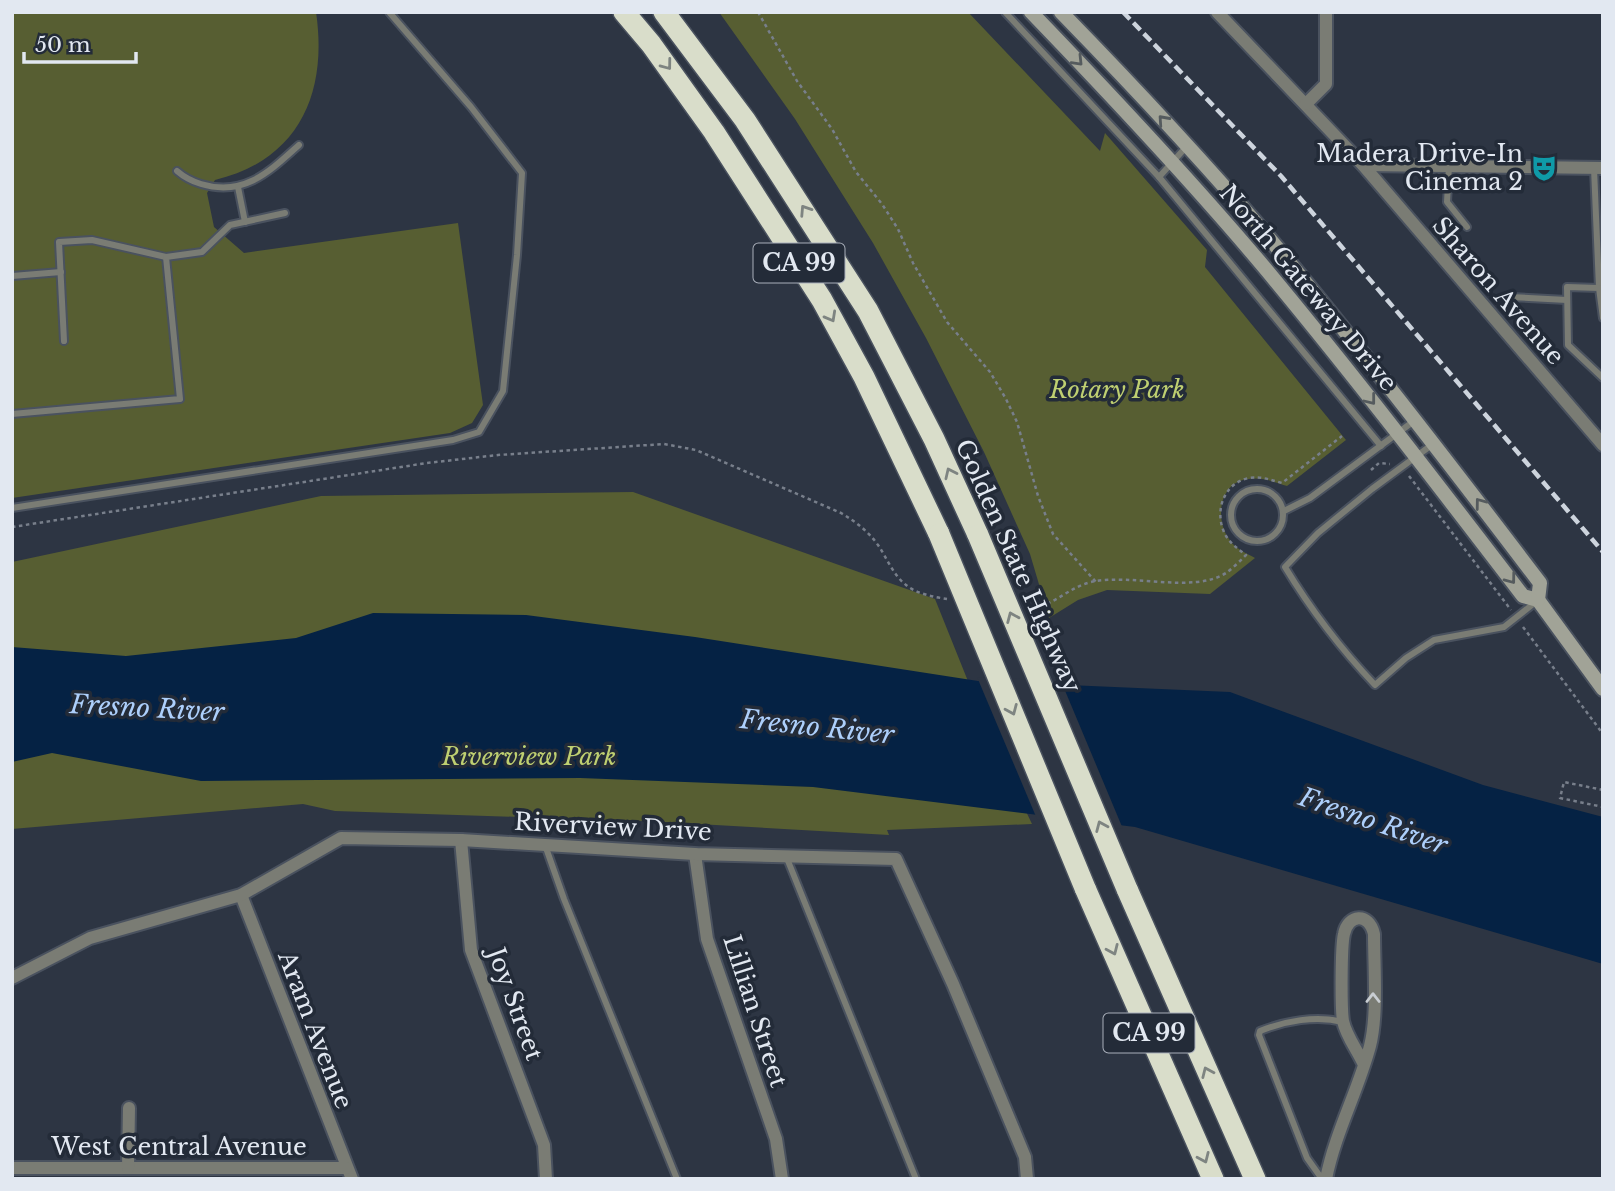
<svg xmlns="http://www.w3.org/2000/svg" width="1615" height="1191" font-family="'Libre Baskerville',serif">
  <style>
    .green { fill: #575e32 }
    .water { fill: #052244 }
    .pier { fill: #2d3543 }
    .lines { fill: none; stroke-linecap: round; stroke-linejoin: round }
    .lane-casing { stroke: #4a525f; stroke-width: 10 }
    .street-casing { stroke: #4a525f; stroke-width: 16 }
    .secondary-casing { stroke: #4a525f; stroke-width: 18 }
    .highway-casing { stroke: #4a525f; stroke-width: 24 }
    .path { stroke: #787f8b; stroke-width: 2.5; stroke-dasharray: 3.5 3.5; stroke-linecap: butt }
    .lane { stroke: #7a7c74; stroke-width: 6 }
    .street { stroke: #7a7c74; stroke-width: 12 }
    .secondary { stroke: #a1a397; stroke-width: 14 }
    .highway { stroke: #d9ddca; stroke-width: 21 }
    .rail { stroke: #cdd4dd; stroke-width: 4.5; stroke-dasharray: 10 5; stroke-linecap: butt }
    .highway-bridge-casing { stroke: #4a525f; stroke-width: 24; stroke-linecap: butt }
    .highway-bridge { stroke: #d9ddca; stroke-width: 21 }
    .oneway { stroke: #555b5e }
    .oneway2 { stroke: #7e8481 }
    .oneway3 { stroke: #c8cdd2 }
    .labels { text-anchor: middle; stroke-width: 7; stroke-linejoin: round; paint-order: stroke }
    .shield { fill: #232b38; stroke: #a9afba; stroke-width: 2 }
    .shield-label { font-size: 23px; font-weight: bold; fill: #e2e8f1 }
    .poi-label { font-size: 24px; fill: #e2e8f1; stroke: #232b38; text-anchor: end }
    .street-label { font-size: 24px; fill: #e2e8f1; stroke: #232b38 }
    .park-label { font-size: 24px; font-style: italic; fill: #bfcf71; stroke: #232b38 }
    .water-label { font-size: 26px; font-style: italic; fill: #adcffb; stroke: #232b38 }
  </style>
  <rect width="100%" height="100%" fill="#2d3543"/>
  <!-- green -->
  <g class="green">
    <path d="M12 12H316C328 93 299 160 215 180L207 193 214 227 244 253 458 223 483 405 472 423 450 433 12 498Z"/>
    <path d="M719 12H968L1100 151 1105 133 1207 250 1205 267 1346 440 1287 486C1274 482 1263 477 1249 479 1220 481 1214 518 1229 539 1234 548 1246 553 1255 558L1210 594 1107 590 1078 600 1049 618 1030 554 984 452 926 338 873 243 795 119Z"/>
    <path d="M633 492 935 599 988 731 1032 824 887 830 889 835 645 821 335 811 303 804 12 829V562L321 496Z"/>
  </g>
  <!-- water -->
  <path class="water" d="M373 613 526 615 695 637 978 681 1230 692 1483 785 1603 817V964L1135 827 813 787 580 778 201 781 52 753 12 762V647L126 656 296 638Z"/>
  <!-- pier -->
  <path class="pier" d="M977 677 1061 681 1123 829 1037 819Z"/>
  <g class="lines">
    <defs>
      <g id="lane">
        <path d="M1005 12 1159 177 1381 446"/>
        <path d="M1449 166 1447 202 1467 227"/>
        <path d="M1594 168 1599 288H1601"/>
        <path d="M177 171C185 178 191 181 201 184 244 197 269 172 299 145"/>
        <path d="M1159 177 1187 146"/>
        <path d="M238 187 245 222"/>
        <path d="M12 276 61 272"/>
        <path d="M1510 297 1567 300"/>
        <path d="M1603 318 1599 288 1567 287 1568 345 1603 378"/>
        <path d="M64 341 59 242 92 240 166 257"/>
        <path d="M12 414 180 399 166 257 202 252 230 225 285 213"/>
        <path d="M1433 444 1372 489 1318 533 1285 567C1311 610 1340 648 1375 685L1406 658 1434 640 1504 627 1537 601"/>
        <circle cx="1257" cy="515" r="26"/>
        <path d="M12 508 453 440 479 432 503 391 517 255 522 173 471 107 389 12"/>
        <path d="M1284 511 1310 498 1414 421"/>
        <path d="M545 845 564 899 677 1179"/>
        <path d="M786 856 916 1179"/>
        <path d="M1322 1179 1307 1158 1259 1035 1260 1031C1285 1021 1316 1015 1343 1022"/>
      </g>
      <g id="street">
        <path d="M1217 12 1363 165 1603 445"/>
        <path d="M1306 104 1326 84V12"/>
        <path d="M1363 165 1603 168"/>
        <path d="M461 840 471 950 544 1145 546 1179"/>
        <path d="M695 854 707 939 776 1139 782 1179"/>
        <path d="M241 895 352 1179"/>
        <path d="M12 978 90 938 241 895 341 838 461 840 695 854 896 859 953 984 1025 1157 1027 1179"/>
        <path d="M12 1168H346"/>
        <path d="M128 1168 129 1108"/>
        <path d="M1326 1179C1335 1133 1358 1091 1370 1046 1378 1015 1374 967 1374 934 1369 912 1348 914 1344 934 1341 947 1341 1008 1343 1021 1346 1036 1358 1051 1364 1065"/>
      </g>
      <g id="secondary">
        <path d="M1031 12C1111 95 1190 179 1264 267 1353 374 1438 485 1523 596L1538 600 1603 689"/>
        <path d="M1061 12C1136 89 1210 168 1279 250 1369 359 1455 471 1540 583L1538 600"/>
      </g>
      <g id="highway">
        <path d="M624 12 651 44 714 132 822 300 864 377 939 534"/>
        <path d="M664 12 745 120 868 311 934 439 978 535"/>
        <path d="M1085 888 1213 1179"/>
        <path d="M1127 889 1255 1179"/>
      </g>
    </defs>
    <!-- lane casing -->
    <use href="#lane" class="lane-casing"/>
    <!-- street casing -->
    <use href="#street" class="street-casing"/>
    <!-- secondary casing -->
    <use href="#secondary" class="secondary-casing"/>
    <!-- highway casing -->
    <use href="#highway" class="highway-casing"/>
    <!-- path -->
    <g class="path">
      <path d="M758 12 797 81 832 129 856 172 882 204 898 229 913 263 947 322 990 372 1006 399 1017 422 1038 496 1053 534 1096 582"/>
      <path d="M1371 470 1379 463 1390 464"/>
      <path d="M1409 476 1511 610"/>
      <path d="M12 527 427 463 498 455 664 444 696 450 841 513C856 522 868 531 878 545 887 558 893 575 906 585 917 594 934 597 947 599"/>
      <path d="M1027 609C1053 607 1067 588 1091 582 1131 573 1193 594 1226 573 1233 568 1240 561 1246 555 1238 549 1231 544 1226 536 1213 513 1223 483 1249 478 1261 476 1271 480 1282 483L1342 436"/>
      <path d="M1523 627 1603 734"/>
      <path d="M1603 790 1564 782 1560 798 1603 807"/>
    </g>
    <!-- lane -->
    <use href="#lane" class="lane"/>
    <!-- street -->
    <use href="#street" class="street"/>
    <!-- secondary -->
    <use href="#secondary" class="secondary"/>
    <!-- highway -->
    <use href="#highway" class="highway"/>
    <!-- rail -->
    <path class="rail" d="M1123 12 1281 176 1603 552"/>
    <defs>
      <g id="highway-bridge">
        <path d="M939 534 1085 888"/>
        <path d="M978 535 1127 889"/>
      </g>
    </defs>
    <!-- highway-bridge casing -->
    <use href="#highway-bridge" class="highway-bridge-casing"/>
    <!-- highway-bridge -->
    <use href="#highway-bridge" class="highway-bridge"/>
  </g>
  <!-- one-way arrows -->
  <defs><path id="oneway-chevron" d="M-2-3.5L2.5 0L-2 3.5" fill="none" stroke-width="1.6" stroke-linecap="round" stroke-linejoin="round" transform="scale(1.75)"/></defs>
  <g class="oneway">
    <use href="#oneway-chevron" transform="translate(1078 61) rotate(46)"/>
    <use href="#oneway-chevron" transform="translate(1163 120) rotate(-132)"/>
    <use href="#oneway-chevron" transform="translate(1371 400) rotate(52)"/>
    <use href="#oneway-chevron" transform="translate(1480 503) rotate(-127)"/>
    <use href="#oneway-chevron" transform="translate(1511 579) rotate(53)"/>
  </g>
  <g class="oneway2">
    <use href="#oneway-chevron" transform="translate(667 65) rotate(53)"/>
    <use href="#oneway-chevron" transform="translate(805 210) rotate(-123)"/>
    <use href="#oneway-chevron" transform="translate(831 317) rotate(61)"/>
    <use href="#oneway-chevron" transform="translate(950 473) rotate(-115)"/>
    <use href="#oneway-chevron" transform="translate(1012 617) rotate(-113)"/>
    <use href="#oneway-chevron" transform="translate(1012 710) rotate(67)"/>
    <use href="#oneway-chevron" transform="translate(1101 826) rotate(-113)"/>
    <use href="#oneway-chevron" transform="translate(1113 950) rotate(66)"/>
    <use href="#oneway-chevron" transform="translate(1207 1072) rotate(-114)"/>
    <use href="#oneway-chevron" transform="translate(1204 1158) rotate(66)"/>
  </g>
  <use class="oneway3" href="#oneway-chevron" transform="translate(1373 998) rotate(-90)"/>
  <!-- icons -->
  <defs>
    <symbol id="theatre-bare" viewBox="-9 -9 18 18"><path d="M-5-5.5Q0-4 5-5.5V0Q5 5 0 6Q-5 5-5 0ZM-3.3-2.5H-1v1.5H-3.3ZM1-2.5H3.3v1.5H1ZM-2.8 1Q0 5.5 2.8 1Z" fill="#0f9aa8" stroke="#232b38" stroke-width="2.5" paint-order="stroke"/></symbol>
  </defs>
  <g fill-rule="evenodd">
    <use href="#theatre-bare" x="1525" y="149" width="38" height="38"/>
  </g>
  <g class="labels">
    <!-- shield labels -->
    <g class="shield">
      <rect x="753.5" y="243.5" width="91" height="39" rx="5"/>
      <rect x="1103.5" y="1013.5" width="91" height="39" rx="5"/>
    </g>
    <g class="shield-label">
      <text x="799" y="271">CA 99</text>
      <text x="1149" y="1041">CA 99</text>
    </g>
    <!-- poi labels -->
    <g class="poi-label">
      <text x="1523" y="162">Madera Drive-In<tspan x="1523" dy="28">Cinema 2</tspan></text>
    </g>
    <!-- street labels -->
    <g class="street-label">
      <text transform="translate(1308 288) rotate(50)" y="8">North Gateway Drive</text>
      <text transform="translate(1498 291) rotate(49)" y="8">Sharon Avenue</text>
      <text transform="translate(1018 566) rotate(66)" y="8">Golden State Highway</text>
      <text transform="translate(613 827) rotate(3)" y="8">Riverview Drive</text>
      <text transform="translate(515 1004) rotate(70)" y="8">Joy Street</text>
      <text transform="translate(755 1011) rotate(72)" y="8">Lillian Street</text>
      <text transform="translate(315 1030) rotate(69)" y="8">Aram Avenue</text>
      <text x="179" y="1155">West Central Avenue</text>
    </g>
    <!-- park labels -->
    <g class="park-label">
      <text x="1117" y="398">Rotary Park</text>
      <text x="529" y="765">Riverview Park</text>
    </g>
    <!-- water labels -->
    <g class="water-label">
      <text transform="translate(147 708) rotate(3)" y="9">Fresno River</text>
      <text transform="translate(817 727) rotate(6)" y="9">Fresno River</text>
      <text transform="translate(1373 821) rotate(19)" y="9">Fresno River</text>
    </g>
  </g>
  <!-- border -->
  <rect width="1615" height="1191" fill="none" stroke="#e2e8f1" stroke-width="28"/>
  <!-- scale -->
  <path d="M24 52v10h112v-10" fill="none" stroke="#e2e8f1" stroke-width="3.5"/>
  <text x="35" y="52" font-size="21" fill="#e2e8f1" stroke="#232b38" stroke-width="5" paint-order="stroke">50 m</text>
</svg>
